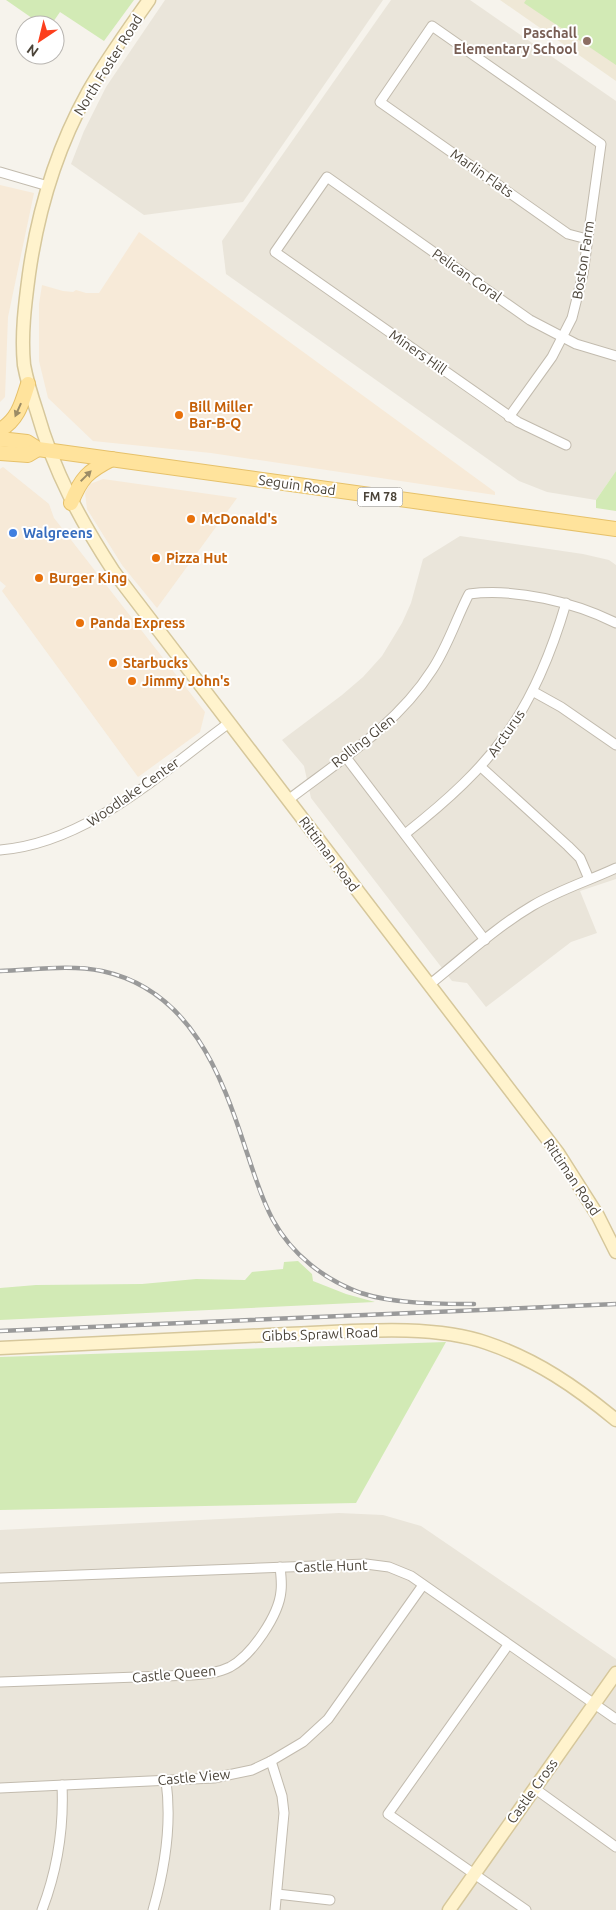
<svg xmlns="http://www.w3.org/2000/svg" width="616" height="1910" font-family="Ubuntu,sans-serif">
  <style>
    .residential { fill: #eae5da }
    .commercial { fill: #f7ead8 }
    .education { fill: #efe8d6 }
    .green { fill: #d2eab5 }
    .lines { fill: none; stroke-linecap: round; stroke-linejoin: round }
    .street-casing { stroke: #c2bbae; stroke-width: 11 }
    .secondary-casing { stroke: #d6c79b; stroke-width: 15 }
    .primary-casing { stroke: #e6c16a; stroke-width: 16 }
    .street { stroke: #fff; stroke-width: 9 }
    .secondary { stroke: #fff3cd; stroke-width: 12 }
    .primary { stroke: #ffe39c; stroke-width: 14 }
    .rail-casing { stroke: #9a9a9a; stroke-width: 4.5 }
    .rail { stroke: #fff; stroke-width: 2.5; stroke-dasharray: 8; stroke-linecap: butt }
    .oneway { fill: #9c8c66 }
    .education-dot { fill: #8d6e63; stroke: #fff; stroke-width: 2 }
    .food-dot { fill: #e8710a; stroke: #fff; stroke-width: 2 }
    .shop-dot { fill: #3f7fe0; stroke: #fff; stroke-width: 2 }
    .labels { text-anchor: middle; stroke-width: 4; stroke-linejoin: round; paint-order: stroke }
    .shield { fill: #fff; stroke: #817c74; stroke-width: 1 }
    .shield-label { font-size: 12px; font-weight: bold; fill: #4b4439 }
    .education-label { font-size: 14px; font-weight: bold; fill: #785e54; stroke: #fff; text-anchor: end }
    .street-label { font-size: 14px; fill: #4b4439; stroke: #fff }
    .food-label { font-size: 14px; font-weight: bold; fill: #c56008; stroke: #fff; text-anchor: start }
    .shop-label { font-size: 14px; font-weight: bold; fill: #366cbe; stroke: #fff; text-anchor: start }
  </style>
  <rect width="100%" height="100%" fill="#f6f3ec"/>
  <!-- residential -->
  <g class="residential">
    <path d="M165 0H383L243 202 144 215 71 164 84 131 106 87Z"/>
    <path d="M391 0H470L616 101V471L596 500 547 492 519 481 226 274 222 241Z"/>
    <path d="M460 536 583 554 609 560 616 565V879L580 891 597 933 571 942 486 1007 467 983 452 981 311 798 304 766 282 740 342 695 363 677 382 656 402 623 411 603 423 559Z"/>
    <path d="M339 1513 383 1515 421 1526 616 1659V1910H0V1530Z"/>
  </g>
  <!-- commercial -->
  <g class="commercial">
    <path d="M0 185 34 193 8 317 5 397 0 402Z"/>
    <path d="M139 232 495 492V495L211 453 93 441 48 398 39 361V304L42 285 63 291 73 292 76 290 86 293H99Z"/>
    <path d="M3 467 49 504 54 518 205 712 200 732 138 777 2 591 6 586 0 581V469Z"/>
    <path d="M103 479 237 498 157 608 122 565 87 509 85 493 90 484Z"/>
  </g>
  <!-- education -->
  <path class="education" d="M500 0H616V81Z"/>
  <!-- green -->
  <g class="green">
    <path d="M6 0H134L104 41 60 12 51 25H42Z"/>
    <path d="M526 0H616V65L524 3Z"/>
    <path d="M616 471V511L596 508V500Z"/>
    <path d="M298 1261 312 1274 313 1281 346 1294 375 1302 0 1320V1288L36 1285 142 1284 196 1279 245 1280 252 1272 283 1269 284 1262Z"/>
    <path d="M446 1342 356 1503 0 1510V1357Z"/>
  </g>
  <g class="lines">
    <defs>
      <g id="street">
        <path d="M0 172 48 186"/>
        <path d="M509 417 552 357 572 318 583 274 601 144 432 26 380 102 568 234 587 239"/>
        <path d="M566 445 518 422 275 252 327 177 530 320 576 344 616 356"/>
        <path d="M534 692 561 707 616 745"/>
        <path d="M345 756 485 940"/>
        <path d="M481 767 568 846 580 858 589 879"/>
        <path d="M288 800C339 761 397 725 432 670 448 646 456 619 469 594 516 588 574 602 616 623"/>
        <path d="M405 834C494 764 534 713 566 603"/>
        <path d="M0 850C88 843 160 773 229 723"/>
        <path d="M429 985C463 958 495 928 532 906 559 890 588 881 616 868"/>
        <path d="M0 1578 366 1564 389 1567 411 1576 616 1719"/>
        <path d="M508 1645 388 1814 526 1910"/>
        <path d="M0 1682 192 1675C205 1674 218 1673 230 1667 252 1655 279 1615 281 1591 282 1583 281 1575 280 1567"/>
        <path d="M271 1761 282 1796 284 1813 275 1910"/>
        <path d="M0 1788 214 1778 252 1770 271 1761 303 1742 328 1719 423 1585"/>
        <path d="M534 1788 616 1847"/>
        <path d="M277 1894 330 1900"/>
        <path d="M42 1910C58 1868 64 1829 62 1785"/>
        <path d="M153 1910C165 1868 172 1824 166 1781"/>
      </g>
      <g id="secondary">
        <path d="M149 0C128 30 106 60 88 92 57 148 38 210 29 274 25 304 21 335 24 365 27 381 32 397 37 412 54 472 80 520 114 572L558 1153 598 1216 616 1252"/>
        <path d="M0 1348C96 1343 192 1338 288 1334 348 1332 430 1323 487 1343 537 1360 576 1387 616 1420"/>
        <path d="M449 1910 616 1673"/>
      </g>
      <g id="primary">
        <path d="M0 430C18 420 22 403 28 384"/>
        <path d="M0 439 27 442 38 449 616 529"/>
        <path d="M0 453 28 455 38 449"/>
        <path d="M71 503C81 478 88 471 112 459"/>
      </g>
    </defs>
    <!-- street casing -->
    <use href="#street" class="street-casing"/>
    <!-- secondary casing -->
    <use href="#secondary" class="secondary-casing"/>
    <!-- primary casing -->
    <use href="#primary" class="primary-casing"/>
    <!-- street -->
    <use href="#street" class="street"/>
    <!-- secondary -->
    <use href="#secondary" class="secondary"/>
    <!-- primary -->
    <use href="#primary" class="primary"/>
    <defs>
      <g id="rail">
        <path d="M0 971C33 970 69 964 102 971 190 990 221 1073 246 1150 254 1173 261 1198 273 1220 292 1255 325 1280 361 1293 394 1304 440 1304 474 1304"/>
        <path d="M0 1331 616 1304"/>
      </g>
    </defs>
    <!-- rail casing -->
    <use href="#rail" class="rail-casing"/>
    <!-- rail -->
    <use href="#rail" class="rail"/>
  </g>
  <!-- one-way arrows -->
  <defs><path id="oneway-solid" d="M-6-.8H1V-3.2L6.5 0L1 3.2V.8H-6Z" transform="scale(1.25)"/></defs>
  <g class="oneway">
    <use href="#oneway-solid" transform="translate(18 410) rotate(114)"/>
    <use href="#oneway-solid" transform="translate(86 476) rotate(-45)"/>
  </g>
  <!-- markers -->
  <circle class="education-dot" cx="587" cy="41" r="5"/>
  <g class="food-dot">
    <circle cx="179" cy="415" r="5"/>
    <circle cx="191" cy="519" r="5"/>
    <circle cx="156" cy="558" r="5"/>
    <circle cx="39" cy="578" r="5"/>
    <circle cx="80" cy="623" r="5"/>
    <circle cx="113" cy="663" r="5"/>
    <circle cx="132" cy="681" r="5"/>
  </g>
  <circle class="shop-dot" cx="13" cy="533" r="5"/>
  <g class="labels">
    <!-- shield labels -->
    <rect class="shield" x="357.5" y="487.5" width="45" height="19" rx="4"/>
    <g class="shield-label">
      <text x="380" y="501">FM 78</text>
    </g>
    <!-- education labels -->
    <g class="education-label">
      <text x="577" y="38">Paschall<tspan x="577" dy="16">Elementary School</tspan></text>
    </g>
    <!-- street labels -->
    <g class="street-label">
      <text transform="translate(108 65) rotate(-58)" y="5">North Foster Road</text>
      <text transform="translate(482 173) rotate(35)" y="5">Marlin Flats</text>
      <text transform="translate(583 260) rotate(-81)" y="5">Boston Farm</text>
      <text transform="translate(467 275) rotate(35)" y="5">Pelican Coral</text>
      <text transform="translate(418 352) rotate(35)" y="5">Miners Hill</text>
      <text transform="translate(297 485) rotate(8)" y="5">Seguin Road</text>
      <text transform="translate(506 733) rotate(-55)" y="5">Arcturus</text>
      <text transform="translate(363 741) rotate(-38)" y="5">Rolling Glen</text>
      <text transform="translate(133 792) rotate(-35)" y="5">Woodlake Center</text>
      <text transform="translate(329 854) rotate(53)" y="5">Rittiman Road</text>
      <text transform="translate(572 1177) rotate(56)" y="5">Rittiman Road</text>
      <text transform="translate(320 1334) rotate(-2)" y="5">Gibbs Sprawl Road</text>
      <text transform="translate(331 1566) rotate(-2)" y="5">Castle Hunt</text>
      <text transform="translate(174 1674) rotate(-5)" y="5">Castle Queen</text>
      <text transform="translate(194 1777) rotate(-5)" y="5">Castle View</text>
      <text transform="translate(532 1791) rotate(-54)" y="5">Castle Cross</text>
    </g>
    <!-- food labels -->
    <g class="food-label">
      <text x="189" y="412">Bill Miller<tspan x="189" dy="16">Bar-B-Q</tspan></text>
      <text x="201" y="524">McDonald's</text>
      <text x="166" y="563">Pizza Hut</text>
      <text x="49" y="583">Burger King</text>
      <text x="90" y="628">Panda Express</text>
      <text x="123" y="668">Starbucks</text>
      <text x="142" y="686">Jimmy John's</text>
    </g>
    <!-- shop labels -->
    <g class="shop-label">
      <text x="23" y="538">Walgreens</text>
    </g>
  </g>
  <!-- north arrow -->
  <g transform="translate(40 40) rotate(215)"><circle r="24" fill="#ffffff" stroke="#b7b4b0"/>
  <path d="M0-4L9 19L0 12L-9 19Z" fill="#fc3f1d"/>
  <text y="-8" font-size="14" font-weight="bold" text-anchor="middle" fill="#4b4439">N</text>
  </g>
</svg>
